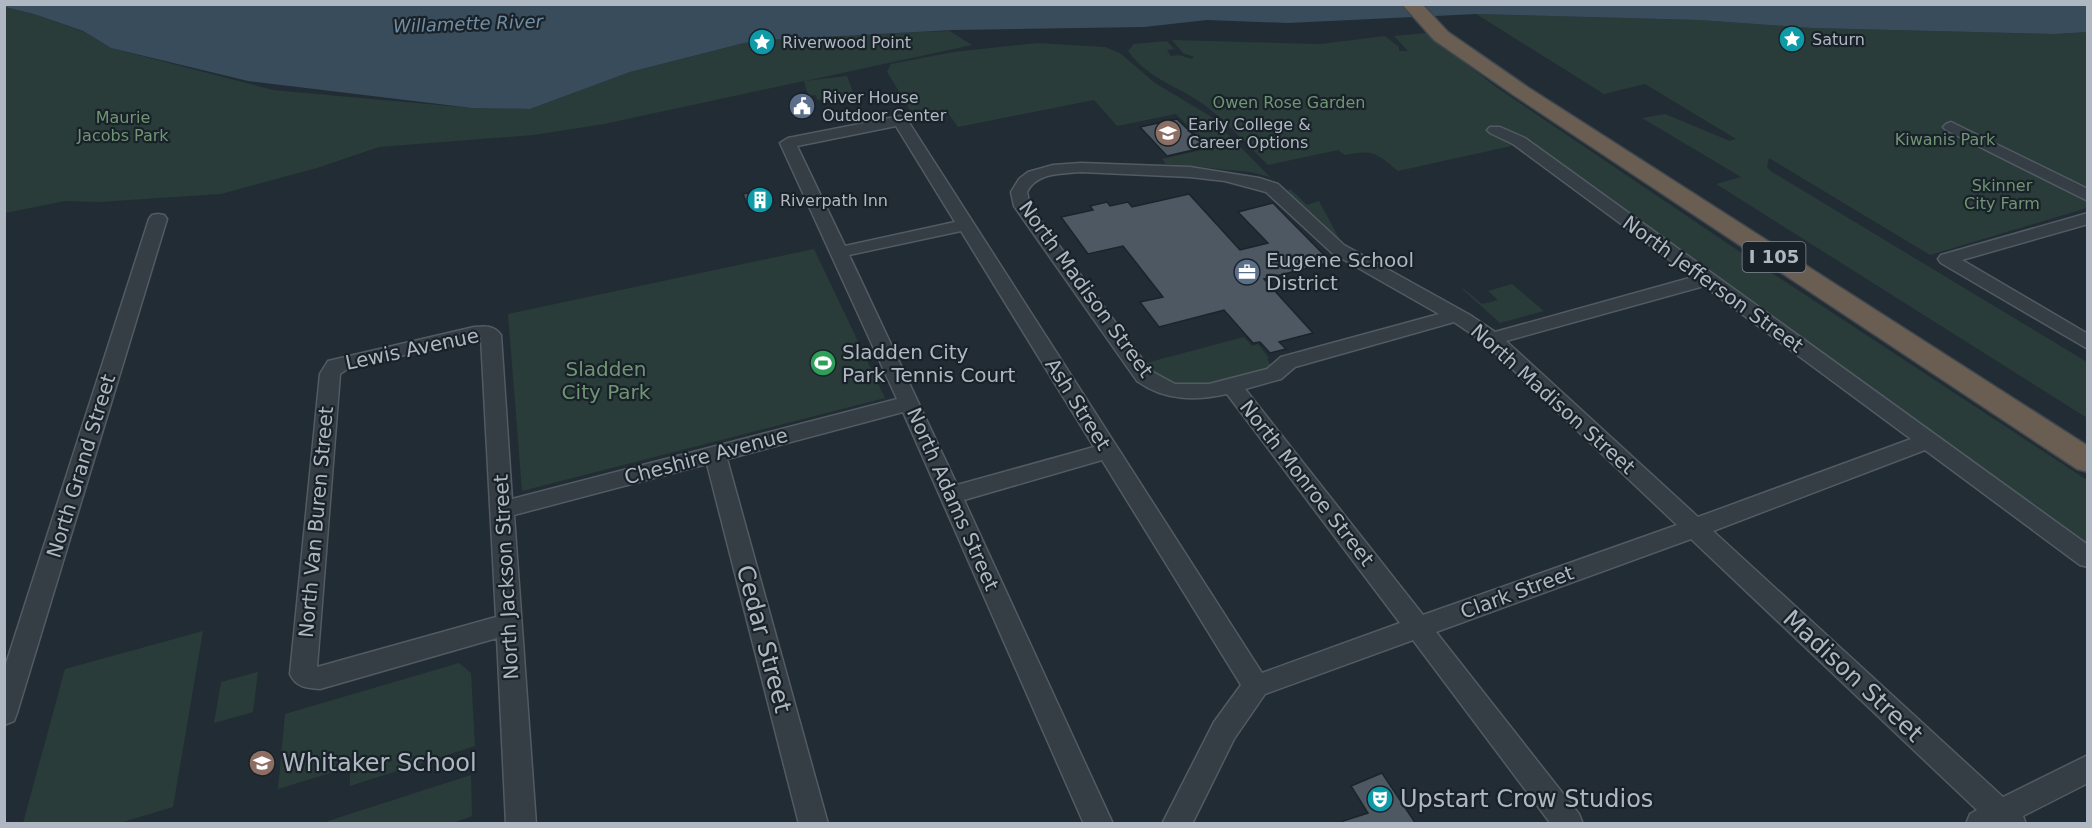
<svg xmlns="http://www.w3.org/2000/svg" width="2092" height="828" font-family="'DejaVu Sans',sans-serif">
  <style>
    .green { fill: #293c39 }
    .water { fill: #384c5c }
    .building { fill: #4d5862; stroke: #1c242b; stroke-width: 1.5 }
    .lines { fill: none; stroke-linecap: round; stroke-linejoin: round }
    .minor-casing { stroke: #525b63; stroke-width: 3 }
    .highway-casing { stroke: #3f484f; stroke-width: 3 }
    .minor { fill: #353d45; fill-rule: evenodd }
    .highway { fill: #6a5e52; fill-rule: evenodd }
    .labels { text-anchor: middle; stroke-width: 4.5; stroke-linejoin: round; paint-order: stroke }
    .far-poi-label { font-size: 16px; fill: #afb8c2; stroke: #1a2229; text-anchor: start }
    .far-park-label { font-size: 16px; fill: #709574; stroke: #1a2229 }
    .far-water-label { font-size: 18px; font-style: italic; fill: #728da2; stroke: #1a2229 }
    .shield { fill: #1a2229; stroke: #828b94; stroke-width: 1.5 }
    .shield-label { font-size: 18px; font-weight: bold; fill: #afb8c2 }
    .poi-label { font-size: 20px; fill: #afb8c2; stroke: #1a2229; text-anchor: start }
    .street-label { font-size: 20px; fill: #afb8c2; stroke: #1a2229 }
    .park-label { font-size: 20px; fill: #709574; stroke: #1a2229 }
    .near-street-label { font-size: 24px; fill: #afb8c2; stroke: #1a2229 }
    .near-poi-label { font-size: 24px; fill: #afb8c2; stroke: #1a2229; text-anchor: start }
  </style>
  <rect width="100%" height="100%" fill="#222c34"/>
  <!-- green -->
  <g class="green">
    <path d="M5 7 34 14 84 32 111 48 273 90 472 108 530 109 630 72 744 43 786 37 950 31 972 45 805 81 847 76 854 95 817 100 816 95 808 96 804 81 604 124 534 135 379 147 317 168 221 194 99 202 65 201 5 213Z"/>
    <path d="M1476 14 1699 20 1812 28 2054 34 2087 32V208L1930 255 1769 158 1767 167 1772 172 2087 362V418L1716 184 1741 177 1642 118 1665 114 1730 141 1736 139 1645 84 1604 94Z"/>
    <path d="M1427 33 1496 87 1752 260 2087 480V546L1532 144 1534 141 1398 171C1376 153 1374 149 1345 155L1338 150 1268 165C1248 146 1229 124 1207 107 1180 86 1150 81 1128 51L1134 44 1167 41 1174 49 1167 50 1171 56 1179 55 1192 59 1194 57 1183 53 1172 40 1320 44 1385 36 1399 47V51H1408L1394 36Z"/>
    <path d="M1037 43 1105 47 1120 53 1155 83 1210 116 1270 177 1250 172 1166 164 1162 159 1210 148 1176 114 1117 126 1094 100 958 127 948 113 911 121 908 106 887 72 891 64 953 52Z"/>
    <path d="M1290 189 1307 205 1319 201 1341 242 1287 191Z"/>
    <path d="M814 249 885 398 522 491 508 314Z"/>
    <path d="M1512 284 1544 311 1500 323 1462 289H1464L1482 304 1498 300 1488 291Z"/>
    <path d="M1244 337 1252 346 1258 344 1269 358 1267 359 1272 367C1231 378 1177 405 1146 363Z"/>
    <path d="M203 631 173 807 120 823H23L65 669Z"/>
    <path d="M459 663 471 673 475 746 350 786V767L278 789 285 714Z"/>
    <path d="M258 672 253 712 214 723 221 682Z"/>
    <path d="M471 775 472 816 450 824 328 823V821Z"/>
  </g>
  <!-- water -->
  <path class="water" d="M2087 4 2088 32 2054 34 1812 28 1699 20 1476 14 1288 23 1207 20 1144 27 954 30 765 40 744 43 630 72 530 109 472 108 248 81 111 48 83 31 34 14 5 7 4 5Z"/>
  <!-- building -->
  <g class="building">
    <path d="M1177 119 1206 147 1167 156 1140 127Z"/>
    <path d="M768 189 775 203 749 209 743 194Z"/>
    <path d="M1189 194 1240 250 1268 243 1238 212 1273 203 1331 262 1264 279 1313 333 1279 342 1286 349 1270 353 1260 342 1253 343 1224 310 1159 327 1140 302 1163 297 1123 246 1088 254 1061 217 1093 210 1090 206 1107 202 1110 206 1128 202 1132 207Z"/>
    <path d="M1382 773 1416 824H1343V821L1368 813 1351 786Z"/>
  </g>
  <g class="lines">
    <defs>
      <g id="minor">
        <path d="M900 116 908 121 1262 673 1400 623 1227 394C1195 401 1165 401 1137 381L1014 206 1011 192 1019 179 1028 172 1053 165 1081 163 1190 167 1259 178 1278 184 1344 245 1470 315 1495 332 1693 277 1513 144 1490 133 1487 130 1490 127H1500L1525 138 2088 545V567L2080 565 1925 450 1713 531 2003 797 2088 755V783L2023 816 2026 824H1966L1970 814 1977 810 1691 539 1436 632 1579 814 1583 824H1551L1413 640 1265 694 1234 739 1192 824H1162L1214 722 1241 685 1102 460 964 500 1113 824H1084L903 412 727 459 828 824H799L707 464 514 515 536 824H506L497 638 320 689C306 688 296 687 290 674L320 374 328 361 474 327C485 326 494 325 501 335L512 499 897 399 780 143 788 138ZM896 126 955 222 845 246 797 146ZM1081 172 1190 177 1225 181 1266 192 1332 253 1439 314 1281 357 1267 369 1209 384H1175L1151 371 1030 206 1027 192C1037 172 1061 174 1081 172ZM961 231 1094 447 957 485 849 255ZM1704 286 1911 439 1698 517 1506 341ZM1454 322 1485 343 1677 525 1423 615 1245 389 1281 379 1295 367ZM481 338 496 617 317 667 340 374 350 367Z"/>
        <path d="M1951 122 2088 189V201L1946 130 1943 127 1946 124Z"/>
        <path d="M2088 213V224L1962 260 2088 334V349L1941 263 1938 259 1941 255Z"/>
        <path d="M158 214 164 215 167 219 17 713 14 721 4 725V670L149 219 152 215Z"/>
      </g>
      <path id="highway" d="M1402 4H1422L1448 32 1529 88 2088 446V472L2077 469 1515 96 1434 40Z"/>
    </defs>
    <!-- minor casing -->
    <use href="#minor" class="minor-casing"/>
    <!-- highway casing -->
    <use href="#highway" class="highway-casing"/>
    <!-- minor -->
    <use href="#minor" class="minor"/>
    <!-- highway -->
    <use href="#highway" class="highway"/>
  </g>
  <!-- icons -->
  <defs>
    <symbol id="sight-disc" viewBox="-11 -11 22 22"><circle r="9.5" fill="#0f9aa8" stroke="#1a2229"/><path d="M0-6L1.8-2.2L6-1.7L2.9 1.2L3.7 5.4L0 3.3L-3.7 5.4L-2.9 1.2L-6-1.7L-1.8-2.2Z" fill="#fff"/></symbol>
    <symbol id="civic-disc" viewBox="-11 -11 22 22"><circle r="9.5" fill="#5c6f8a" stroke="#1a2229"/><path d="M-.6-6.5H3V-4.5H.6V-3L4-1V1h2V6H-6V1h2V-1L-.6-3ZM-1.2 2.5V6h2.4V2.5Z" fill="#fff"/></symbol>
    <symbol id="school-disc" viewBox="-11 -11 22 22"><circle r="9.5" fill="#8d6e63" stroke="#1a2229"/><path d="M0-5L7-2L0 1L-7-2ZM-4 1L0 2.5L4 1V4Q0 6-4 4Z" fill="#fff"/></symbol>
    <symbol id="building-disc" viewBox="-11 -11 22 22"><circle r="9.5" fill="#0f9aa8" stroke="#1a2229"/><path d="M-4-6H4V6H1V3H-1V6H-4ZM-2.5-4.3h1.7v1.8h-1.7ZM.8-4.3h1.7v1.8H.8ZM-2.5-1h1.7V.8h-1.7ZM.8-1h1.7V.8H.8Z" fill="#fff"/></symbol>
    <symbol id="office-disc" viewBox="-11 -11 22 22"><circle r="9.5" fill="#5c6f8a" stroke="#1a2229"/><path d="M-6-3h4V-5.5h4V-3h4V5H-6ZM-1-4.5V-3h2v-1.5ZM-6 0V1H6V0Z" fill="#fff"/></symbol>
    <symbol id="stadium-disc" viewBox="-11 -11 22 22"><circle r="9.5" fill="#2e9e5b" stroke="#1a2229"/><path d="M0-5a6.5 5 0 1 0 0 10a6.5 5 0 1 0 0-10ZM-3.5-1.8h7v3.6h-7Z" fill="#fff"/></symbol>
    <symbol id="theatre-disc" viewBox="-11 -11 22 22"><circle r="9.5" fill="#0f9aa8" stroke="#1a2229"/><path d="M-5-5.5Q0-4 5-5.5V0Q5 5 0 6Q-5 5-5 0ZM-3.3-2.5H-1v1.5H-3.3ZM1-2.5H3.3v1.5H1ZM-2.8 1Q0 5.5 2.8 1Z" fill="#fff"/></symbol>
  </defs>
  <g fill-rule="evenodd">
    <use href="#sight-disc" x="1777" y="24" width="30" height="30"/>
    <use href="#sight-disc" x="747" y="27" width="30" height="30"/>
    <use href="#civic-disc" x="787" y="91" width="30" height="30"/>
    <use href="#school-disc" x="1153" y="118" width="30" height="30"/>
    <use href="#building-disc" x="745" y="185" width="30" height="30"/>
    <use href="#office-disc" x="1232" y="257" width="30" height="30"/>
    <use href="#stadium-disc" x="808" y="348" width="30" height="30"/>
    <use href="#school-disc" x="247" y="748" width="30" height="30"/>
    <use href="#theatre-disc" x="1365" y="784" width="30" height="30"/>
  </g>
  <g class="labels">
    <!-- far-poi labels -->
    <g class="far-poi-label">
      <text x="1812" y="45">Saturn</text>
      <text x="782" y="48">Riverwood Point</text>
      <text x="822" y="103">River House<tspan x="822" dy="18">Outdoor Center</tspan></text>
      <text x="1188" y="130">Early College &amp;<tspan x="1188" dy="18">Career Options</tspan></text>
      <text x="780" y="206">Riverpath Inn</text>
    </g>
    <!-- far-park labels -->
    <g class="far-park-label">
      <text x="1289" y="108">Owen Rose Garden</text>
      <text x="123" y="123">Maurie<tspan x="123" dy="18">Jacobs Park</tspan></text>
      <text x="1945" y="145">Kiwanis Park</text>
      <text x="2002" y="191">Skinner<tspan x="2002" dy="18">City Farm</tspan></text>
    </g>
    <!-- far-water labels -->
    <g class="far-water-label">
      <text transform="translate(468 24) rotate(-2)" y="6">Willamette River</text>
    </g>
    <!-- shield labels -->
    <rect class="shield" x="1742.5" y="242" width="63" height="30" rx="4.5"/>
    <g class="shield-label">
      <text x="1774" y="263">I 105</text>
    </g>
    <!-- poi labels -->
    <g class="poi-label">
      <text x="1266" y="267">Eugene School<tspan x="1266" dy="23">District</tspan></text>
      <text x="842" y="359">Sladden City<tspan x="842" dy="23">Park Tennis Court</tspan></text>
    </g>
    <!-- street labels -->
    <g class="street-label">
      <text transform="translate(1713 284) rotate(36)" y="7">North Jefferson Street</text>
      <text transform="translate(1086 289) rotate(54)" y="7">North Madison Street</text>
      <text transform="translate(412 349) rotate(-12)" y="7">Lewis Avenue</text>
      <text transform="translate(1553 399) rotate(42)" y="7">North Madison Street</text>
      <text transform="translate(1078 404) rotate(58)" y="7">Ash Street</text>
      <text transform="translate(706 456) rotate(-15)" y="7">Cheshire Avenue</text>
      <text transform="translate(81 466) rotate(-73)" y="7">North Grand Street</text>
      <text transform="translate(1307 483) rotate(52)" y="7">North Monroe Street</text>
      <text transform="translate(953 499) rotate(66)" y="7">North Adams Street</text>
      <text transform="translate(316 522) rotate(-85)" y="7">North Van Buren Street</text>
      <text transform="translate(506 577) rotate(-93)" y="7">North Jackson Street</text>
      <text transform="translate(1517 592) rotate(-20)" y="7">Clark Street</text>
    </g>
    <!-- park labels -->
    <g class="park-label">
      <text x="606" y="376">Sladden<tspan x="606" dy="23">City Park</tspan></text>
    </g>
    <!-- near-street labels -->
    <g class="near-street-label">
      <text transform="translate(764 639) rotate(75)" y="8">Cedar Street</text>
      <text transform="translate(1853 676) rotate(43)" y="8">Madison Street</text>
    </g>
    <!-- near-poi labels -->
    <g class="near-poi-label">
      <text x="282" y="771">Whitaker School</text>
      <text x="1400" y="807">Upstart Crow Studios</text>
    </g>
  </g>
  <!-- border -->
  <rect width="2092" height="828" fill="none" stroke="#afb8c2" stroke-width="12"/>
</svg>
